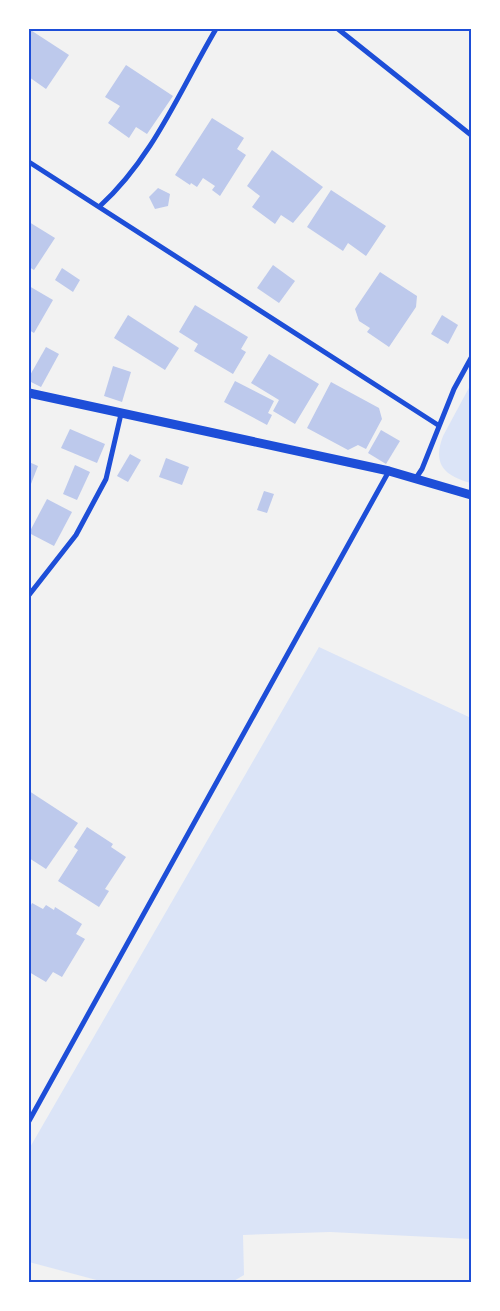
<svg xmlns="http://www.w3.org/2000/svg" width="500" height="1311" font-family="'Noto Serif',serif">
  <style>
    .green { fill: #dbe4f7 }
    .building { fill: #bdc9ec }
    .lines { fill: none; stroke-linecap: round; stroke-linejoin: round }
    .minor { stroke: #1d4ed8; stroke-width: 5 }
    .tertiary { stroke: #1d4ed8; stroke-width: 9 }
    .neatline { fill: none; stroke: #1d4ed8; stroke-width: 2 }
  </style>
  <rect width="100%" height="100%" fill="#f2f2f2"/>
  <!-- green -->
  <g class="green">
    <path d="M471 384V483C445 476 432 465 443 436Z"/>
    <path d="M319 647 471 718V1239L330 1232 243 1235 244 1275 232 1282H104L29 1262V1149Z"/>
  </g>
  <!-- building -->
  <g class="building">
    <path d="M29 29 69 55 46 89 29 77Z"/>
    <path d="M126 65 173 96 147 134 136 127 129 138 108 123 120 106 105 97Z"/>
    <path d="M212 118 244 138 237 149 246 155 220 196 212 190 215 186 203 178 197 187 191 183 190 185 175 175Z"/>
    <path d="M272 150 323 187 293 223 281 215 275 224 252 207 260 196 247 186Z"/>
    <path d="M158 188 170 194 168 206 155 209 149 197Z"/>
    <path d="M331 190 386 226 366 256 348 243 343 251 307 227Z"/>
    <path d="M29 222 55 238 34 270 29 267Z"/>
    <path d="M273 265 295 281 279 303 257 288Z"/>
    <path d="M62 268 80 280 73 292 55 280Z"/>
    <path d="M380 272 417 296 416 307 389 347 367 332 370 328 359 321 355 309Z"/>
    <path d="M29 286 53 300 34 333 29 330Z"/>
    <path d="M195 305 248 337 241 349 246 352 233 374 194 351 198 344 179 332Z"/>
    <path d="M128 315 179 348 165 370 114 338Z"/>
    <path d="M442 315 458 325 448 344 431 334Z"/>
    <path d="M46 347 59 354 41 387 29 381V377Z"/>
    <path d="M269 354 319 384 295 424 273 411 279 400 251 383Z"/>
    <path d="M113 366 131 372 122 402 104 396Z"/>
    <path d="M235 381 274 401 268 413 272 415 267 425 224 402Z"/>
    <path d="M331 382 379 408 382 419 366 449 358 445 348 450 307 428Z"/>
    <path d="M70 429 105 444 97 463 61 448Z"/>
    <path d="M381 430 400 441 386 464 368 453Z"/>
    <path d="M130 454 141 460 128 482 117 476Z"/>
    <path d="M166 458 189 467 182 485 159 477Z"/>
    <path d="M29 462 38 466 29 489Z"/>
    <path d="M75 465 90 472 77 500 63 494Z"/>
    <path d="M264 491 274 494 267 513 257 510Z"/>
    <path d="M47 499 72 512 54 546 29 533Z"/>
    <path d="M29 791 78 823 46 869 29 858Z"/>
    <path d="M87 827 113 844 111 847 126 857 105 889 109 891 99 907 58 881 78 850 74 847Z"/>
    <path d="M32 903 43 909 46 905 54 910 55 907 82 924 76 934 85 939 62 977 53 972 46 982 29 972V909Z"/>
  </g>
  <g class="lines">
    <!-- minor -->
    <g class="minor">
      <path d="M338 29 471 135"/>
      <path d="M29 162 438 425"/>
      <path d="M100 206C153 158 180 90 216 29"/>
      <path d="M416 478 422 469 454 389 471 358"/>
      <path d="M29 595 76 535 106 479 121 414"/>
      <path d="M29 1121 389 471"/>
    </g>
    <!-- tertiary -->
    <path class="tertiary" d="M29 393 389 471 471 495"/>
  </g>
  <!-- border -->
  <rect width="500" height="1311" fill="none" stroke="#ffffff" stroke-width="60"/>
  <rect x="30" y="30" width="440" height="1251" class="neatline"/>
</svg>
